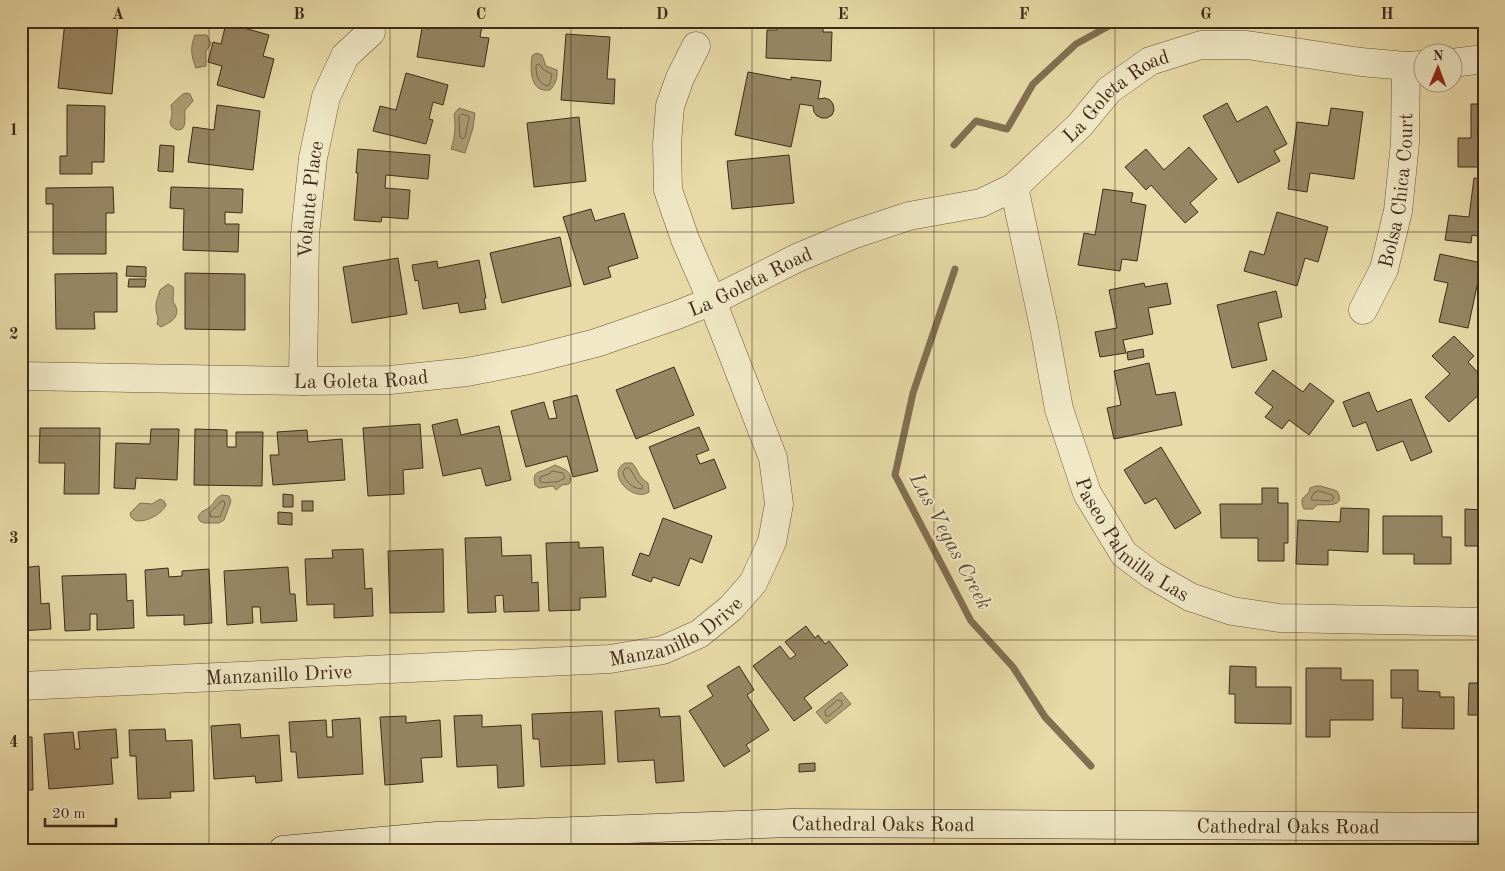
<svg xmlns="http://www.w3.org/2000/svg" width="1505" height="871" font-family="'Old Standard TT',serif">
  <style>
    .water { fill: #af9f77; stroke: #827052 }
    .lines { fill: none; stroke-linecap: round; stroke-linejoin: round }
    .shore { stroke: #776448; stroke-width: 1 }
    .stream { stroke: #827052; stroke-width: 7 }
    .building { fill: #978663; stroke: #3f2a1a }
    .street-casing { stroke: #69563d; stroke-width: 29 }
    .secondary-casing { stroke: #3f2a1a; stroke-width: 29 }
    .street { stroke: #f0e8c6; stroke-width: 28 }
    .secondary { stroke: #f0e8c6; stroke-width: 28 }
    .grid { fill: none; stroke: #3f2a1a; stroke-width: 1; stroke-opacity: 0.55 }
    .labels { text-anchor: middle; stroke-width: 4.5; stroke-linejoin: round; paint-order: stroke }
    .street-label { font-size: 20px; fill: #3f2a1a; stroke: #f0e8c6 }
    .water-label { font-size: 21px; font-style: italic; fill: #614d36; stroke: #f0e8c6 }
    .neatline { fill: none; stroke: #3f2a1a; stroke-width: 2 }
    .grid-label { font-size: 16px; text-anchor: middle; font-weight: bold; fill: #3f2a1a }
  </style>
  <rect width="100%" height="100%" fill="#e8dba7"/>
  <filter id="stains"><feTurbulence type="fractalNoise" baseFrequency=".004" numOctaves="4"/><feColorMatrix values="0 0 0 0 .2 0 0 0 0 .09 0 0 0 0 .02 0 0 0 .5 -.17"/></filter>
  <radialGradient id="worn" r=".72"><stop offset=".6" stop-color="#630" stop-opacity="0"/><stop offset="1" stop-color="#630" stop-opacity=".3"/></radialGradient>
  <!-- water -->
  <g class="water">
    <path d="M195 35H207L211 44 206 51V66L196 68C191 56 190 47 195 35Z"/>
    <path d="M536 53 542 55 546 66 557 70C558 78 555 85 550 90 530 93 530 70 532 56Z"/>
    <path d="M187 93 190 94 193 101 185 110C184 116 188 130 178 130 175 129 172 128 171 125 169 121 172 118 172 113 172 112 171 106 171 105L183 94Z"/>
    <path d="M459 108 475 113 473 128 465 153 451 149C455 137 456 127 454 114Z"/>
    <path d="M168 284 173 287C174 292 173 295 173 299 173 303 175 304 176 307 180 318 169 323 161 327L157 324 158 319 156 310V303L160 290Z"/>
    <path d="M625 463H632C640 472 637 476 648 483L649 492C633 503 605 473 625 463Z"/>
    <path d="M555 465C563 469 569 469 571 479L569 484 562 485 556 490 553 486 539 488 535 485C532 471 538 473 547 469 550 468 552 466 555 465Z"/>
    <path d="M1316 486H1321L1337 491C1347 508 1326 504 1317 505L1313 509H1304L1302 504V499L1309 492 1310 488Z"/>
    <path d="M222 495 229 496 231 501 224 520 219 523H204L200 521 198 517C201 510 205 511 210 507 215 502 215 498 222 495Z"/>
    <path d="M160 499 164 501 166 505C162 516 132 530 130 513L140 503 152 504Z"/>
    <path d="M841 692 851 704 826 724 816 712Z"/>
  </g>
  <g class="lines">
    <!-- shore -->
    <g class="shore">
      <path d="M539 64 544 70 552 74 550 83 548 86C538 84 536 75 536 66Z"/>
      <path d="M462 114 468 116 469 118 465 137 463 139 460 137 459 117Z"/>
      <path d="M626 468H629C635 474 633 479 643 486L642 489C633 489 624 481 623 472Z"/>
      <path d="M552 471 563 473 565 478 557 482C551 481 546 484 540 482V477L549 474Z"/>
      <path d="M1319 491 1332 495 1334 498 1330 501 1312 500 1311 498 1314 493Z"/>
      <path d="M222 501H224L225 504 220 517H211L210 513Z"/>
      <path d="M838 700 842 701V705L829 716H826L825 711Z"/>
    </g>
    <!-- stream -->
    <g class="stream">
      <path d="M954 145 976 121 1007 129 1033 84 1076 44 1118 21"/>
      <path d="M955 269 913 393 895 475 971 621 1013 667 1045 717 1091 766"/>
    </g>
  </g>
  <!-- building -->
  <g class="building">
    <path d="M65 21H85L118 25 112 94 58 88Z"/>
    <path d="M430 21H483L480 37 489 38 484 67 417 57 422 28 429 29Z"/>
    <path d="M602 21H624L621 29Z"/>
    <path d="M778 21H823V32H832L831 61 766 58 767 30H777Z"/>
    <path d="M226 23 269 35 263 56 274 59 264 98 217 85 222 66 208 62 213 42 221 44Z"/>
    <path d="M566 34 610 37 607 79H615L614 104 561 100Z"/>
    <path d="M748 72 791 80V77L821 81 818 99 825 98 830 100 833 104 834 110 832 115 827 118H822L817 116 814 112 813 106 800 104 791 147 735 135Z"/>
    <path d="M406 73 448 85 443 105 433 102 429 119 433 120 426 144 373 131 380 106 396 110Z"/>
    <path d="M1227 103 1237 122 1267 106 1287 144 1274 151 1280 161 1238 183 1203 116Z"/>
    <path d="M1471 104H1484V167H1458V138H1471Z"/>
    <path d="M67 105 105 106 104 162H92V174H60V156H67Z"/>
    <path d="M217 105 260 111 253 170 188 162 193 127 214 130Z"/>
    <path d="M1331 108 1363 112 1354 179 1310 173 1307 192 1288 189 1297 122 1328 126Z"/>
    <path d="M579 117 586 181 534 187 527 123Z"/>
    <path d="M160 145 174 146 173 172 158 171Z"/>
    <path d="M1189 147 1217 179 1190 203 1198 212 1185 223 1151 185 1146 190 1125 167 1146 149 1164 170Z"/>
    <path d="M358 149 430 155 428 179 386 175 385 188 410 190 408 219 382 217 381 222 354 220 358 173H356Z"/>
    <path d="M789 155 794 203 732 209 727 161Z"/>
    <path d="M1474 178 1484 179V237L1472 235 1471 243 1445 240 1449 215 1469 217Z"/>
    <path d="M113 187 114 213H106V254H53V204H46V188Z"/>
    <path d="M171 187 243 189 242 213 225 212V224H239L238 252 183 250 184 209 170 208Z"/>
    <path d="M1103 189 1133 193 1131 202 1146 205 1137 261 1122 259 1120 271 1078 265 1084 233 1095 235Z"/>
    <path d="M591 209 595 221 624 213 638 258 608 267 611 277 584 285 563 217Z"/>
    <path d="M1277 212 1328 227 1318 262 1305 258 1297 286 1244 271 1250 251 1264 255Z"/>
    <path d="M560 237 571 286 502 303 490 253Z"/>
    <path d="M1440 254 1482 263 1468 328 1439 322 1448 283 1434 280Z"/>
    <path d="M398 258 407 314 352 323 343 267Z"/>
    <path d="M479 260 486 298 484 299 486 309 460 313 458 303 423 309 418 280 415 281 412 265 437 261 438 268Z"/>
    <path d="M127 266 146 267V277L126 276Z"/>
    <path d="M117 273V312H94L95 329H56L55 274Z"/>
    <path d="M185 273 245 274V330L185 329Z"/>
    <path d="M129 279H146L145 287H128Z"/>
    <path d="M1144 283 1145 287 1167 283 1171 304 1148 308 1153 334 1123 340 1126 353 1100 357 1095 332 1117 328 1109 290Z"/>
    <path d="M1276 291 1282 317 1258 323 1267 360 1232 368 1217 305Z"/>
    <path d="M1454 336 1474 356 1468 362 1484 379V390L1449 422 1425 397 1450 374 1432 356Z"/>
    <path d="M1143 349 1144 357 1128 360 1127 352Z"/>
    <path d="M1149 363 1156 395 1175 392 1182 425 1114 439 1107 408 1121 405 1114 371Z"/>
    <path d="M674 367 694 415 636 439 616 390Z"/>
    <path d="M1273 370 1303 392 1310 383 1334 401 1309 435 1289 420 1282 429 1265 417 1273 407 1255 393Z"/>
    <path d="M1369 392 1377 412 1411 399 1432 452 1411 461 1403 441 1377 451 1366 422 1353 427 1343 402Z"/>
    <path d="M577 395 598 471 573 477 567 456 526 467 511 411 544 402 549 419 557 418 553 401Z"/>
    <path d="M457 419 461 435 499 426 511 480 486 486 481 468 443 476 432 425Z"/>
    <path d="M420 424 423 468 403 470 404 494 368 496 363 428Z"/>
    <path d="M699 427 709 450 696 455 700 464 714 459 726 488 674 509 649 447Z"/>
    <path d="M40 428H100L99 494H64L65 463H39Z"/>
    <path d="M151 429H179L177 480 136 478 135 489 114 488 116 443 150 444Z"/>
    <path d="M195 429 227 430V447H236V432H263L262 486 194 485Z"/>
    <path d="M307 430 308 442 342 439 345 480 273 485 270 455H279L277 432Z"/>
    <path d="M1161 447 1201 513 1175 529 1156 498 1145 504 1124 470Z"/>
    <path d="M1262 488H1278V503H1288V543H1284V561H1258V538H1221L1220 504H1262Z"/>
    <path d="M283 494 293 495V507H283Z"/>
    <rect x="302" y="501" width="11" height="10"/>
    <path d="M1341 508 1369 509 1368 552 1328 550V565L1296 564 1298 520 1340 522Z"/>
    <path d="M1465 509 1484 510V546H1465Z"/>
    <path d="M278 512 292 513V525L278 524Z"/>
    <path d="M1383 516H1442V537H1451V564H1414V554H1383Z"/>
    <path d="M663 518 712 536 702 563 690 558 679 586 653 577 651 582 632 575 640 553 649 556Z"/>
    <path d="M501 537 502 556 531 555 532 583 538 582 539 611 504 612 503 595 495 596 496 612 468 613 465 538Z"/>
    <path d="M579 542V548L603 547 606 597 580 598V610L549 611 546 543Z"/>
    <path d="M363 549 365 589 372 588 373 616 334 618V604L307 605 305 559 333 558 332 550Z"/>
    <path d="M443 549 444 612 390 613 388 551Z"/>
    <path d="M39 566 41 604 49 603 51 629 21 631V568Z"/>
    <path d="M288 567 290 594H295L297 621 261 623 260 607H252L253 623 227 625 224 571Z"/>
    <path d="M168 568 169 577 182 576V571L209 569 212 623 184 625V615L147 616 145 570Z"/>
    <path d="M126 574 127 601 133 600 134 628 97 630V614H90V630L65 631 62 576Z"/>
    <path d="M806 626 815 638 818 635 825 644 829 641 848 665 804 698 812 708 794 721 753 666 780 646 790 659 796 655 785 642Z"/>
    <path d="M739 666 754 690 747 695 769 730 746 745 750 751 724 767 689 711 713 696 707 686Z"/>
    <path d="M1230 666 1256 667V687H1291V724L1235 723V694H1229Z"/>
    <path d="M1306 668H1341V680H1373V720H1330V737H1306Z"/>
    <path d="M1391 670H1418V691L1440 692V697H1454V729L1402 728 1403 698H1391Z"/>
    <path d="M1469 683H1484V715H1468Z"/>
    <path d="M659 708 660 717 680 716 684 781 656 783 654 760 618 762 615 711Z"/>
    <path d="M602 711 605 764 541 767 539 739H533L532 714Z"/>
    <path d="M482 715V727L521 725 524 786 498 788 497 765 457 767 454 716Z"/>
    <path d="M406 716V723L440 720 442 757 421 758 423 782 385 785 380 717Z"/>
    <path d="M360 718 363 774 298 778 296 752H291L289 722 326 720 327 737H333L332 720Z"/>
    <path d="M240 724 241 738 279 735 282 781 256 783 255 776 214 779 211 726Z"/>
    <path d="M116 729 118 758H111L113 784 49 789 44 734 73 732 75 749H80L78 732Z"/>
    <path d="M165 729 166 741 192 740 194 791 170 792 171 798 138 799 136 756H130L129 730Z"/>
    <path d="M21 737H32L33 790H21Z"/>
    <path d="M815 763V771L799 772V764Z"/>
  </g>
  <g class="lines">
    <defs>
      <g id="street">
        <path d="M1452 63 1484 59"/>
        <path id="s1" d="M1014 187 1044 327 1059 409 1087 493 1124 554 1152 575 1190 597 1232 611 1279 618 1484 622"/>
        <path id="s2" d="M1363 310 1384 269 1398 211 1405 143 1406 66"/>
        <path id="s3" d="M21 376 303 381 390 380 467 372 529 360 596 343 677 315 712 301 797 258 852 235 909 216 981 203 1014 187 1080 125 1109 90 1150 61 1201 45H1247L1361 62 1406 66 1422 65"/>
        <path id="s4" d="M303 381 305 235 313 158 326 97 345 56 371 32"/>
        <path id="s5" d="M21 686 610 659 663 650 699 634 731 608 753 583 772 542 779 504 773 458 712 301 685 239 668 190 667 144 670 106 680 78 696 46"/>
      </g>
      <g id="secondary">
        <path id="s6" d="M283 850 437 836 791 823 1484 827"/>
      </g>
    </defs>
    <!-- street casing -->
    <use href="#street" class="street-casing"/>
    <!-- secondary casing -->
    <use href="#secondary" class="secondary-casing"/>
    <!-- street -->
    <use href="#street" class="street"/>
    <!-- secondary -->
    <use href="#secondary" class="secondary"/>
  </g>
  <!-- grid -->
  <path class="grid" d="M209 21V850M390 21V850M571 21V850M752 21V850M934 21V850M1115 21V850M1296 21V850M21 232H1484M21 436H1484M21 640H1484"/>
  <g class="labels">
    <!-- street labels -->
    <g class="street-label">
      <text dy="7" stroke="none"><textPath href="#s3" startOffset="1165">La Goleta Road</textPath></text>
      <text dy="7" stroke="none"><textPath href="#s2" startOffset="126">Bolsa Chica Court</textPath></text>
      <text dy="7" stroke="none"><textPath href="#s4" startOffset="182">Volante Place</textPath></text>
      <text dy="7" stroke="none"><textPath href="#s3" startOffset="745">La Goleta Road</textPath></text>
      <text dy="7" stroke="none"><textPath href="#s3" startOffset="340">La Goleta Road</textPath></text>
      <text dy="7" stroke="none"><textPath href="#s1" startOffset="381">Paseo Palmilla Las</textPath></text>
      <text dy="7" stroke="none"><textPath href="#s5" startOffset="662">Manzanillo Drive</textPath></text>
      <text dy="7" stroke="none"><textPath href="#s5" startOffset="258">Manzanillo Drive</textPath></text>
      <text dy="7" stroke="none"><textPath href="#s6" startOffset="601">Cathedral Oaks Road</textPath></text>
      <text dy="7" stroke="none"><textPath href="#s6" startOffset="1006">Cathedral Oaks Road</textPath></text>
    </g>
    <!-- water labels -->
    <g class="water-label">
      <text transform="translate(951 541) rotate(62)" y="7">Las Vegas Creek</text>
    </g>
  </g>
  <!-- margin -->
  <rect width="1505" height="871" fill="none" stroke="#e8dba7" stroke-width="55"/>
  <!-- north arrow -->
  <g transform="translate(1438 68) rotate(1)"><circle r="24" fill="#f0e8c6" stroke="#a99c81"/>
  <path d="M0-4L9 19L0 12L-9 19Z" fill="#8f2418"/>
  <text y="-8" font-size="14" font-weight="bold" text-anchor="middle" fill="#3f2a1a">N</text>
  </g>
  <!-- scale -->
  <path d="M45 818v8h71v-8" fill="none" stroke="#3f2a1a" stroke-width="2.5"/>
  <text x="52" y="818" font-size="15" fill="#3f2a1a" stroke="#f0e8c6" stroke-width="4" paint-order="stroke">20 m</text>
  <rect x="28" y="28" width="1450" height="816" class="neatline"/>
  <g class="grid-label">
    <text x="118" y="19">A</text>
    <text x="299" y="19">B</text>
    <text x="481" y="19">C</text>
    <text x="662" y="19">D</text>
    <text x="843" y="19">E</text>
    <text x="1024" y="19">F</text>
    <text x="1206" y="19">G</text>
    <text x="1387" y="19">H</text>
    <text x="14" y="135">1</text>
    <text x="14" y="339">2</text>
    <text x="14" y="543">3</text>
    <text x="14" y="747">4</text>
  </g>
  <rect width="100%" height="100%" filter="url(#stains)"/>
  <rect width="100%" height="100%" fill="url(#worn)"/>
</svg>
